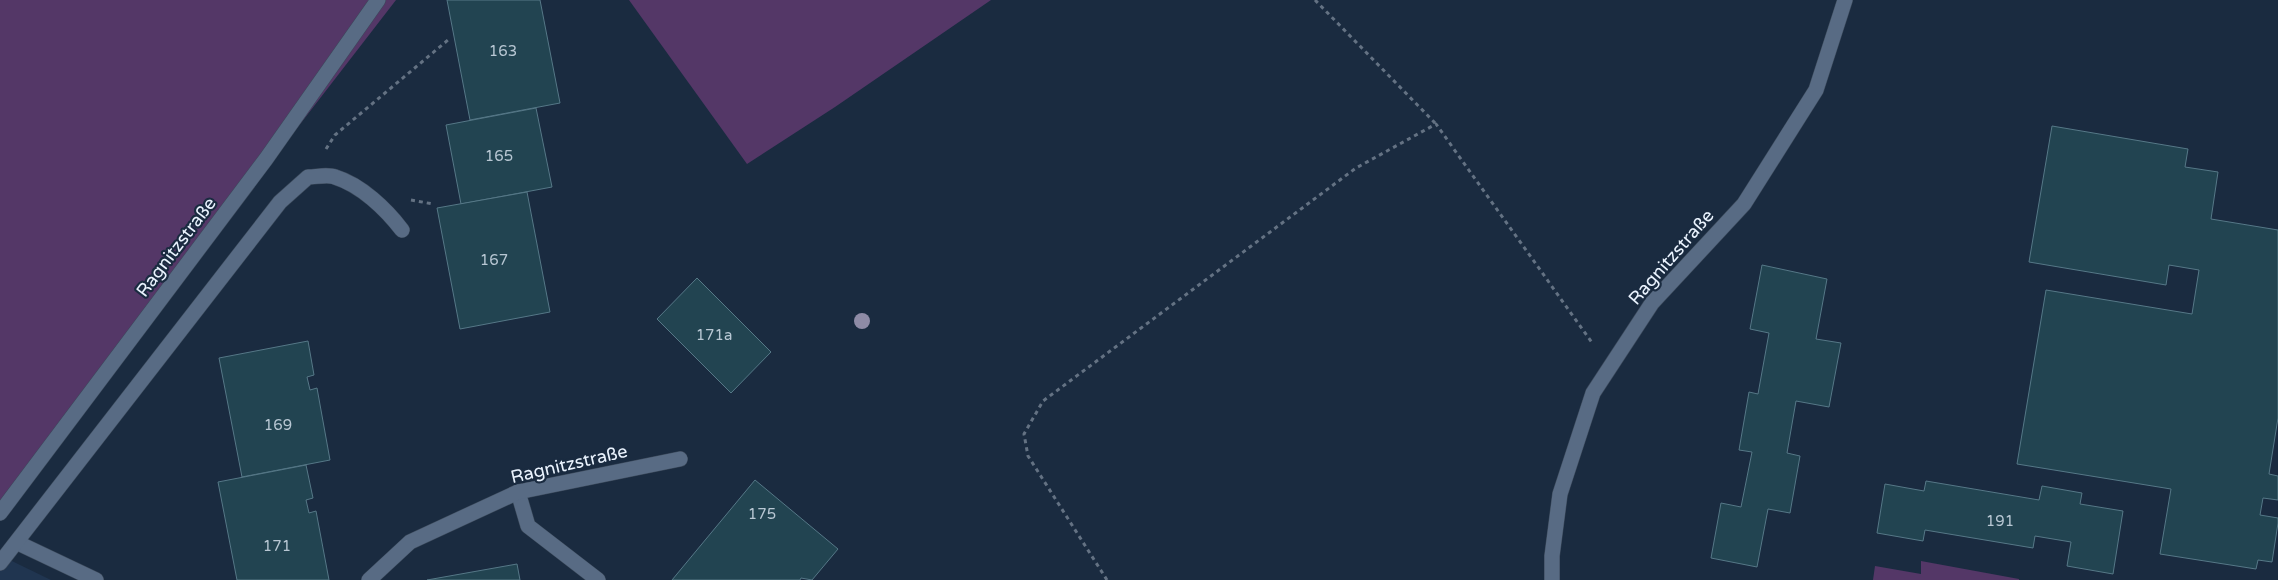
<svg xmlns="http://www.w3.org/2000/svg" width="2278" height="580" font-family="'Varela Round',sans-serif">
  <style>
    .built { fill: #203550 }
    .green { fill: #543767 }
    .building { fill: #224451; stroke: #567887 }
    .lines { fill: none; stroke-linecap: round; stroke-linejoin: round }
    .lane-casing { stroke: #3b495a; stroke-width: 16 }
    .path { stroke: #647283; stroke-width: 3; stroke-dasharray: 4 4; stroke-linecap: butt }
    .lane { stroke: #586b84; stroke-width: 15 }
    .tree { fill: #8e8ba6 }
    .labels { text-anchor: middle; stroke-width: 4.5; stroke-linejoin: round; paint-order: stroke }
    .number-label { font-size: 15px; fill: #b8c7d3 }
    .street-label { font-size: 18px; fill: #eaf3fe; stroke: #1a2b40 }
  </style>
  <rect width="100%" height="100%" fill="#1a2b40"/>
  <!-- built -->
  <path class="built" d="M0 555 18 564 51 580H0Z"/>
  <!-- green -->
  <g class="green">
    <path d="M0 0H396L6 505 0 503Z"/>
    <path d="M629 0H991L835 107 747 164Z"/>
    <path d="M1921 561 2019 579V580H1873L1875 566 1921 574Z"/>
  </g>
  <!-- building -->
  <g class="building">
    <path d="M447 0H540L560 103 470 120Z"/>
    <path d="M536 108 552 187 461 204 446 125Z"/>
    <path d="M2052 126 2188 149 2185 167 2218 172 2211 219 2278 230V418L2269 474 2278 476V500L2263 498 2260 515 2278 518V523L2272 562 2258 560 2256 569 2160 554 2171 489 2017 464 2046 290 2192 314 2199 270 2169 265 2166 285 2029 262Z"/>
    <path d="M527 192 550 312 460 329 437 208Z"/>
    <path d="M1762 265 1827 279 1816 339 1841 343 1829 407 1796 401 1787 453 1800 456 1790 513 1768 509 1757 567 1711 558 1721 503 1741 507 1752 452 1739 450 1749 392 1758 394 1769 333 1750 329Z"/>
    <path d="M697 278 771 352 731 393 657 319Z"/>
    <path d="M308 341 314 375 307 377 310 390 317 388 330 460 242 477 219 358Z"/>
    <path d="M306 465 313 498 306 500 309 513 316 511 329 580H237L218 482Z"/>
    <path d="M755 480 838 549 812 580 801 578 800 580H672Z"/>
    <path d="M1926 481 2039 500 2042 486 2082 493 2080 504 2123 511 2113 574 2067 566 2071 542 2035 536 2033 548 1925 530 1923 541 1877 533 1885 484 1924 491Z"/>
    <path d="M517 564 520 580H427Z"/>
  </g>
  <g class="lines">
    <defs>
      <g id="lane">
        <path d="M518 492 528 526 598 580"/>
        <path d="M0 513 266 159 378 0"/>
        <path d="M18 543 96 580"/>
        <path d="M0 563 280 202 308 177C316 177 328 174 335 177 361 185 386 209 402 230"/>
        <path d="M369 580 410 542 518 492 680 459"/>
        <path d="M1552 580V556L1560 494 1593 393 1652 303 1744 204 1816 90 1845 0"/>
      </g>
    </defs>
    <!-- lane casing -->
    <use href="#lane" class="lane-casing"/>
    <!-- path -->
    <g class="path">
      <path d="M1315 0 1436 124"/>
      <path d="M326 149 335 135 448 40"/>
      <path d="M411 200 433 204"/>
      <path d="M1107 580 1028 456 1024 434 1043 401 1356 168 1436 124 1593 344"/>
    </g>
    <!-- lane -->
    <use href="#lane" class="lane"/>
  </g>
  <!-- trees -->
  <circle class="tree" cx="862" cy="321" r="8"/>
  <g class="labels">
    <!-- number labels -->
    <g class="number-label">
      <text x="503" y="56">163</text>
      <text x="499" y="161">165</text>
      <text x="494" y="265">167</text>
      <text x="714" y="340">171a</text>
      <text x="278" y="430">169</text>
      <text x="762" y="519">175</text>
      <text x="2000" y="526">191</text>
      <text x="277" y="551">171</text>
    </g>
    <!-- street labels -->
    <g class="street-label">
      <text transform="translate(176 247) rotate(-53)" y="6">Ragnitzstraße</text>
      <text transform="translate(1671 257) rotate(-49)" y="6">Ragnitzstraße</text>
      <text transform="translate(569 464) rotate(-13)" y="6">Ragnitzstraße</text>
    </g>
  </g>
</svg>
